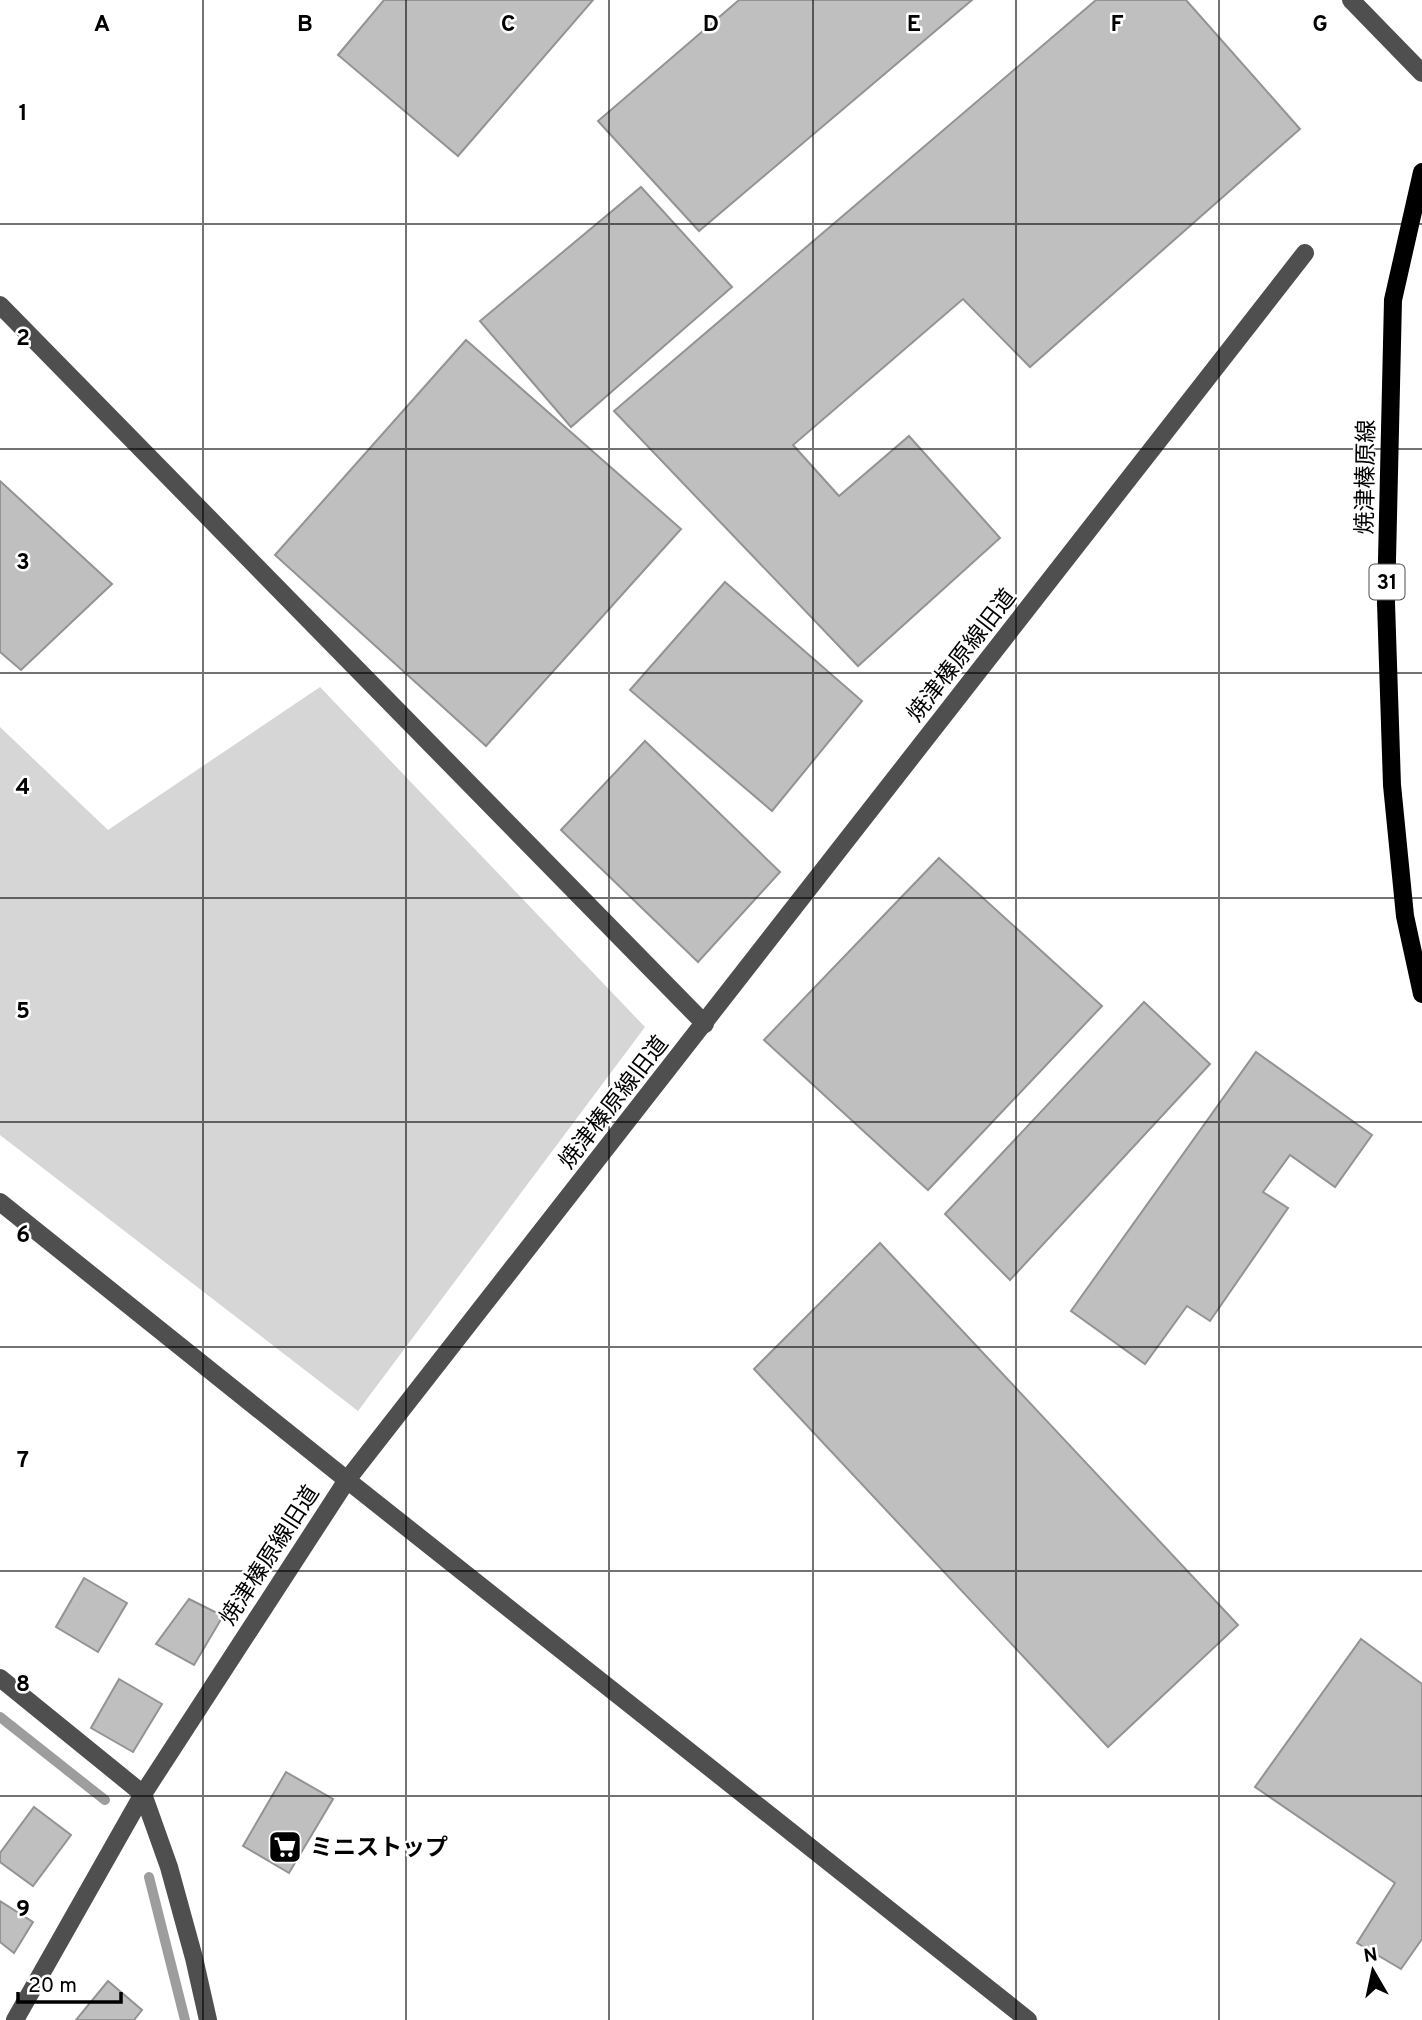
<svg xmlns="http://www.w3.org/2000/svg" width="1422" height="2020" font-family="Overpass,'Noto Sans JP',sans-serif">
  <style>
    .pitch { fill: #d6d6d6 }
    .lines { fill: none; stroke-linecap: round; stroke-linejoin: round }
    .stream { stroke: #9d9d9d; stroke-width: 10 }
    .building { fill: #bfbfbf; stroke: #939393; stroke-width: 2 }
    .minor { stroke: #4f4f4f; stroke-width: 18 }
    .major { stroke: #000; stroke-width: 18 }
    .grid { fill: none; stroke: #000; stroke-width: 2; stroke-opacity: 0.55 }
    .labels { text-anchor: middle; stroke-width: 5; stroke-linejoin: round; paint-order: stroke }
    .shield { fill: #fff; stroke: #4c4c4c; stroke-width: 2 }
    .shield-label { font-size: 21px; font-weight: bold; fill: #000 }
    .street-label { font-size: 23px; fill: #000; stroke: #fff }
    .poi-label { font-size: 23px; font-weight: bold; fill: #000; stroke: #fff; text-anchor: start }
    .grid-label { font-size: 23px; text-anchor: middle; font-weight: bold; fill: #000; stroke: #fff; stroke-width: 5; stroke-linejoin: round; paint-order: stroke }
  </style>
  <rect width="100%" height="100%" fill="#fff"/>
  <!-- pitch -->
  <path class="pitch" d="M320 687 645 1027 358 1411 0 1135V727L108 830Z"/>
  <g class="lines">
    <!-- stream -->
    <g class="stream">
      <path d="M0 1717 105 1800"/>
      <path d="M149 1877 185 2020"/>
    </g>
  </g>
  <!-- building -->
  <g class="building">
    <path d="M384 0H593L458 156 338 55Z"/>
    <path d="M739 0H972L699 231 598 121Z"/>
    <path d="M1096 0H1186L1300 129 1030 367 963 299 793 445 839 496 909 436 1000 538 858 666 614 411Z"/>
    <path d="M641 187 732 287 571 427 480 321Z"/>
    <path d="M466 340 681 529 486 746 275 555Z"/>
    <path d="M0 481 112 584 21 670 0 652Z"/>
    <path d="M725 582 862 701 772 811 630 690Z"/>
    <path d="M645 741 780 872 698 962 561 830Z"/>
    <path d="M939 858 1102 1006 928 1190 764 1040Z"/>
    <path d="M1144 1002 1210 1064 1010 1280 945 1214Z"/>
    <path d="M1256 1052 1372 1135 1335 1187 1290 1155 1263 1192 1288 1208 1210 1321 1187 1306 1145 1364 1071 1311Z"/>
    <path d="M880 1243 1238 1625 1108 1747 754 1369Z"/>
    <path d="M84 1578 127 1603 98 1652 56 1627Z"/>
    <path d="M189 1599 223 1616 194 1665 156 1644Z"/>
    <path d="M1361 1639 1422 1684V1939L1401 1969 1357 1943 1395 1883 1255 1787Z"/>
    <path d="M119 1679 162 1704 133 1752 91 1728Z"/>
    <path d="M286 1772 333 1799 289 1873 243 1846Z"/>
    <path d="M34 1807 71 1835 33 1886 0 1862V1853Z"/>
    <path d="M0 1901 33 1922 14 1953 0 1942Z"/>
    <path d="M108 1981 142 2010 134 2020H76Z"/>
  </g>
  <g class="lines">
    <!-- minor -->
    <g class="minor">
      <path d="M1351 0 1422 73"/>
      <path d="M0 305 705 1024"/>
      <path d="M0 1202 347 1480 1028 2020"/>
      <path d="M0 1678 143 1794 169 1867 194 1958 208 2020"/>
      <path d="M15 2020 143 1794 347 1480 1305 253"/>
    </g>
    <!-- major -->
    <path class="major" d="M1422 172 1393 300 1386 603 1392 785 1405 916 1422 994"/>
  </g>
  <!-- grid -->
  <path class="grid" d="M203 0V2020M406 0V2020M609 0V2020M813 0V2020M1016 0V2020M1219 0V2020M0 224H1422M0 449H1422M0 673H1422M0 898H1422M0 1122H1422M0 1347H1422M0 1571H1422M0 1796H1422"/>
  <!-- icons -->
  <defs>
    <symbol id="supermarket-square" viewBox="-11 -11 22 22"><rect x="-9" y="-9" width="18" height="18" rx="4" fill="#000" stroke="#fff"/><path d="M-6-5.5h2.5l.6 2H6L4.5 2H-2.5L-4.4-4H-6ZM-1.5 3.2a1.3 1.3 0 1 0 .1 0ZM3 3.2a1.3 1.3 0 1 0 .1 0Z" fill="#fff"/></symbol>
  </defs>
  <g fill-rule="evenodd">
    <use href="#supermarket-square" x="266" y="1828" width="38" height="38"/>
  </g>
  <g class="labels">
    <!-- shield labels -->
    <rect class="shield" x="1369.5" y="564.5" width="35" height="35" rx="5"/>
    <g class="shield-label">
      <text x="1387" y="589">31</text>
    </g>
    <!-- street labels -->
    <g class="street-label">
      <text transform="translate(1365 477) rotate(-89)" y="8">焼津榛原線</text>
      <text transform="translate(961 655) rotate(-52)" y="8">焼津榛原線旧道</text>
      <text transform="translate(613 1102) rotate(-52)" y="8">焼津榛原線旧道</text>
      <text transform="translate(269 1555) rotate(-57)" y="8">焼津榛原線旧道</text>
    </g>
    <!-- poi labels -->
    <g class="poi-label">
      <text x="310" y="1855">ミニストップ</text>
    </g>
  </g>
  <g class="grid-label">
    <text x="102" y="31">A</text>
    <text x="305" y="31">B</text>
    <text x="508" y="31">C</text>
    <text x="711" y="31">D</text>
    <text x="914" y="31">E</text>
    <text x="1117" y="31">F</text>
    <text x="1320" y="31">G</text>
    <text x="23" y="120">1</text>
    <text x="23" y="345">2</text>
    <text x="23" y="569">3</text>
    <text x="23" y="794">4</text>
    <text x="23" y="1018">5</text>
    <text x="23" y="1242">6</text>
    <text x="23" y="1467">7</text>
    <text x="23" y="1691">8</text>
    <text x="23" y="1916">9</text>
  </g>
  <!-- north arrow -->
  <g transform="translate(1373 1971) rotate(351)" stroke="#ffffff" stroke-width="5" paint-order="stroke">
  <path d="M0-5L12 26L0 18L-12 26Z" fill="#000000"/>
  <text y="-10" font-size="19" font-weight="bold" text-anchor="middle" fill="#000000">N</text>
  </g>
  <!-- scale -->
  <path d="M18 1992v10h103v-10" fill="none" stroke="#000000" stroke-width="3.5"/>
  <text x="28" y="1992" font-size="21" fill="#000000" stroke="#ffffff" stroke-width="5" paint-order="stroke">20 m</text>
</svg>
